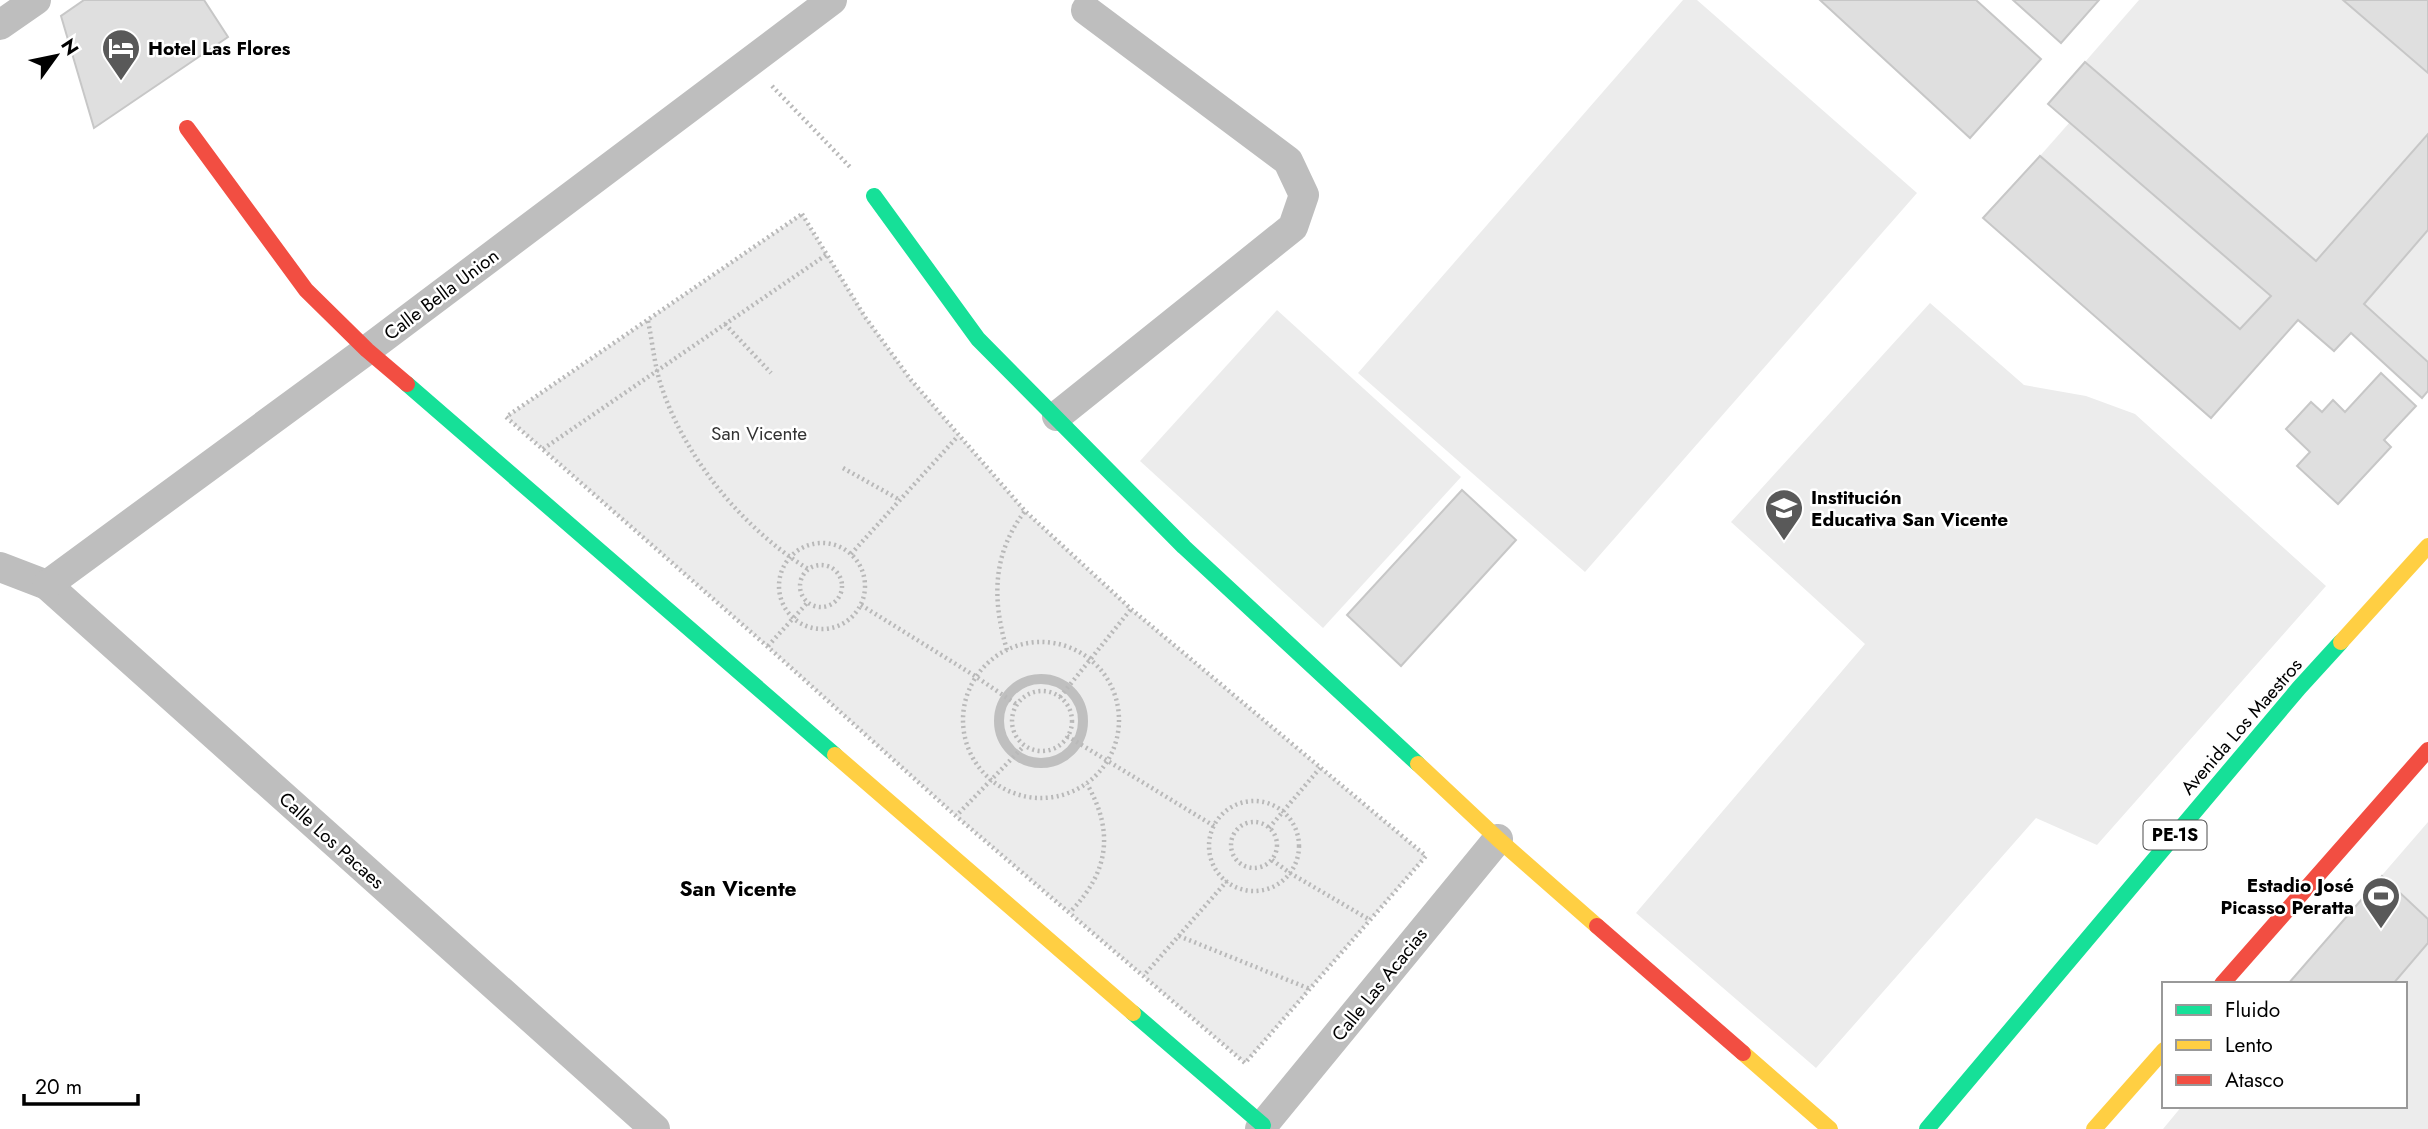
<svg xmlns="http://www.w3.org/2000/svg" width="2428" height="1129" font-family="Jost,sans-serif">
  <style>
    .green { fill: #ececec }
    .lines { fill: none; stroke-linecap: round; stroke-linejoin: round }
    .stream { stroke: #bfbfbf; stroke-width: 10 }
    .building { fill: #dfdfdf; stroke: #c7c7c7; stroke-width: 2 }
    .path { stroke: #b9b9b9; stroke-width: 4.5; stroke-dasharray: 2 3.5; stroke-linecap: butt }
    .street { stroke: #bebebe; stroke-width: 30 }
    .fast { stroke: #16e098; stroke-width: 16 }
    .slow { stroke: #ffcf43; stroke-width: 16 }
    .jam { stroke: #f24e42; stroke-width: 16 }
    .labels { text-anchor: middle; stroke-width: 5; stroke-linejoin: round; paint-order: stroke }
    .shield { fill: #fff; stroke: #4c4c4c; stroke-width: 2 }
    .shield-label { font-size: 18px; font-weight: bold; fill: #000 }
    .poi-label { font-size: 19px; font-weight: bold; fill: #000; stroke: #fff; text-anchor: start }
    .street-label { font-size: 19px; fill: #000; stroke: #fff }
    .park-label { font-size: 19px; fill: #333; stroke: #fff }
    .neighbourhood-label { font-size: 21px; font-weight: bold; fill: #000; stroke: #fff }
  </style>
  <rect width="100%" height="100%" fill="#fff"/>
  <!-- green -->
  <g class="green">
    <path d="M1683 0H1697L1917 193 1585 572 1358 373Z"/>
    <path d="M2139 0H2343L2428 73V134L2316 261 2085 62Z"/>
    <path d="M2070 122 2271 296 2240 329 2040 156Z"/>
    <path d="M802 214 865 316 911 380 1025 511 1131 609 1426 856 1245 1063 956 816 768 647 506 417Z"/>
    <path d="M2428 230V362L2364 304Z"/>
    <path d="M1930 303 2024 385 2086 396 2135 414 2326 586 2097 845 2036 818 1816 1068 1636 913 1865 644 1731 522Z"/>
    <path d="M1277 310 1461 477 1323 628 1140 461Z"/>
    <path d="M2428 822V1129H2163L2182 1106H2405V984H2288Z"/>
  </g>
  <g class="lines">
    <!-- stream -->
    <circle class="stream" cx="1041" cy="721" r="42"/>
  </g>
  <!-- building -->
  <g class="building">
    <path d="M84 0H204L228 37 94 128 61 16Z"/>
    <path d="M1820 0H1976L2041 59 1970 138Z"/>
    <path d="M2013 0H2099L2061 43Z"/>
    <path d="M2343 0H2428V73Z"/>
    <path d="M2085 62 2316 261 2428 134V230L2364 304 2428 362V391L2422 398 2351 333 2334 351 2298 320 2211 418 1983 218 2040 156 2240 329 2271 296 2048 104Z"/>
    <path d="M2381 373 2416 406 2384 440 2391 447 2338 504 2297 466 2310 452 2286 429 2311 402 2322 412 2333 400 2345 412Z"/>
    <path d="M1462 490 1516 540 1401 666 1347 615Z"/>
    <path d="M2382 876 2428 919V943L2393 984H2288Z"/>
  </g>
  <g class="lines">
    <!-- path -->
    <g class="path">
      <path d="M772 86 851 168"/>
      <path d="M802 214 865 317 911 380 1025 511 1131 609 1426 856 1245 1063 956 816 768 647 506 417Z"/>
      <path d="M648 321C652 340 654 360 659 379 682 455 741 527 808 569"/>
      <path d="M725 324 771 373"/>
      <path d="M543 449 826 255"/>
      <path d="M843 468 900 500"/>
      <circle cx="822" cy="586" r="43"/>
      <path d="M851 554 958 436"/>
      <circle cx="821" cy="586" r="21"/>
      <path d="M861 605 975 676 1016 704"/>
      <circle cx="1041" cy="720" r="78"/>
      <path d="M768 646 808 602"/>
      <path d="M1007 650C992 600 992 554 1025 511"/>
      <circle cx="1042" cy="721" r="30"/>
      <path d="M1060 697 1131 609"/>
      <path d="M1067 736 1214 826"/>
      <circle cx="1254" cy="846" r="45"/>
      <path d="M959 813 1024 746"/>
      <circle cx="1254" cy="845" r="23"/>
      <path d="M1269 828 1320 768"/>
      <path d="M1272 860 1290 873 1370 920"/>
      <path d="M1072 910C1109 871 1114 831 1087 784"/>
      <path d="M1179 936 1310 989"/>
      <path d="M1146 973 1227 881"/>
    </g>
    <!-- street -->
    <g class="street">
      <path d="M0 25 36 0"/>
      <path d="M1057 416 1293 227 1304 195 1288 161 1086 10"/>
      <path d="M0 567 47 585 655 1129"/>
      <path d="M47 585 367 350 832 0"/>
      <path d="M1260 1129 1498 839"/>
    </g>
    <!-- fast -->
    <g class="fast">
      <path d="M874 196 978 339 1184 547 1418 764"/>
      <path d="M407 384 835 755"/>
      <path d="M1133 1013 1263 1125"/>
      <path d="M1927 1129 2299 688 2341 642"/>
    </g>
    <!-- slow -->
    <g class="slow">
      <path d="M2341 642 2428 546"/>
      <path d="M835 755 1133 1013"/>
      <path d="M1418 764 1498 839 1597 926"/>
      <path d="M1743 1053 1830 1129"/>
      <path d="M2094 1129 2164 1050"/>
    </g>
    <!-- jam -->
    <g class="jam">
      <path d="M187 128 306 290 367 350 407 384"/>
      <path d="M1597 926 1743 1053"/>
      <path d="M2222 984 2428 750"/>
    </g>
  </g>
  <!-- icons -->
  <defs>
    <symbol id="hotel-pin" viewBox="-11 -11 22 30"><path d="M0 17L-7.5 6A9.5 9.5 0 1 1 7.5 6Z" fill="#595959" stroke="#fff"/><path d="M-6-4.5h1.5V1H6V5H4.5V3h-9V5H-6ZM-4 0a1.8 1.8 0 1 1 3.6 0ZM.5 0V-2.5h3Q6-2.5 6 0Z" fill="#fff"/></symbol>
    <symbol id="school-pin" viewBox="-11 -11 22 30"><path d="M0 17L-7.5 6A9.5 9.5 0 1 1 7.5 6Z" fill="#595959" stroke="#fff"/><path d="M0-5L7-2L0 1L-7-2ZM-4 1L0 2.5L4 1V4Q0 6-4 4Z" fill="#fff"/></symbol>
    <symbol id="stadium-pin" viewBox="-11 -11 22 30"><path d="M0 17L-7.5 6A9.5 9.5 0 1 1 7.5 6Z" fill="#595959" stroke="#fff"/><path d="M0-5a6.5 5 0 1 0 0 10a6.5 5 0 1 0 0-10ZM-3.5-1.8h7v3.6h-7Z" fill="#fff"/></symbol>
  </defs>
  <g fill-rule="evenodd">
    <use href="#hotel-pin" x="99" y="26" width="44" height="60"/>
    <use href="#school-pin" x="1762" y="486" width="44" height="60"/>
    <use href="#stadium-pin" x="2359" y="874" width="44" height="60"/>
  </g>
  <g class="labels">
    <!-- shield labels -->
    <rect class="shield" x="2143.5" y="820.5" width="63" height="29" rx="5"/>
    <g class="shield-label">
      <text x="2175" y="841">PE-1S</text>
    </g>
    <!-- poi labels -->
    <g class="poi-label">
      <text x="148" y="55">Hotel Las Flores</text>
      <text x="1811" y="504">Institución<tspan x="1811" dy="22">Educativa San Vicente</tspan></text>
      <text x="2354" y="892" text-anchor="end">Estadio José<tspan x="2354" dy="22">Picasso Peratta</tspan></text>
    </g>
    <!-- street labels -->
    <g class="street-label">
      <text transform="translate(441 294) rotate(-37)" y="7">Calle Bella Union</text>
      <text transform="translate(2241 726) rotate(-49)" y="7">Avenida Los Maestros</text>
      <text transform="translate(332 840) rotate(42)" y="7">Calle Los Pacaes</text>
      <text transform="translate(1379 984) rotate(-51)" y="7">Calle Las Acacias</text>
    </g>
    <!-- park labels -->
    <g class="park-label">
      <text x="759" y="440">San Vicente</text>
    </g>
    <!-- neighbourhood labels -->
    <g class="neighbourhood-label">
      <text x="738" y="896">San Vicente</text>
    </g>
  </g>
  <!-- legend -->
  <rect x="2162" y="982" width="245" height="126" fill="#ffffff" stroke="#999999" stroke-width="2"/>
  <rect x="2176" y="1005" width="35" height="10" fill="#16e098" stroke="#999999" stroke-width="2"/>
  <text x="2225" y="1017" font-size="21" fill="#000000">Fluido</text>
  <rect x="2176" y="1040" width="35" height="10" fill="#ffcf43" stroke="#999999" stroke-width="2"/>
  <text x="2225" y="1052" font-size="21" fill="#000000">Lento</text>
  <rect x="2176" y="1075" width="35" height="10" fill="#f24e42" stroke="#999999" stroke-width="2"/>
  <text x="2225" y="1087" font-size="21" fill="#000000">Atasco</text>
  <!-- north arrow -->
  <g transform="translate(56 56) rotate(57)" stroke="#ffffff" stroke-width="5" paint-order="stroke">
  <path d="M0-5L12 26L0 18L-12 26Z" fill="#000000"/>
  <text y="-10" font-size="19" font-weight="bold" text-anchor="middle" fill="#000000">N</text>
  </g>
  <!-- scale -->
  <path d="M24 1094v10h114v-10" fill="none" stroke="#000000" stroke-width="3.5"/>
  <text x="35" y="1094" font-size="21" fill="#000000" stroke="#ffffff" stroke-width="5" paint-order="stroke">20 m</text>
</svg>
